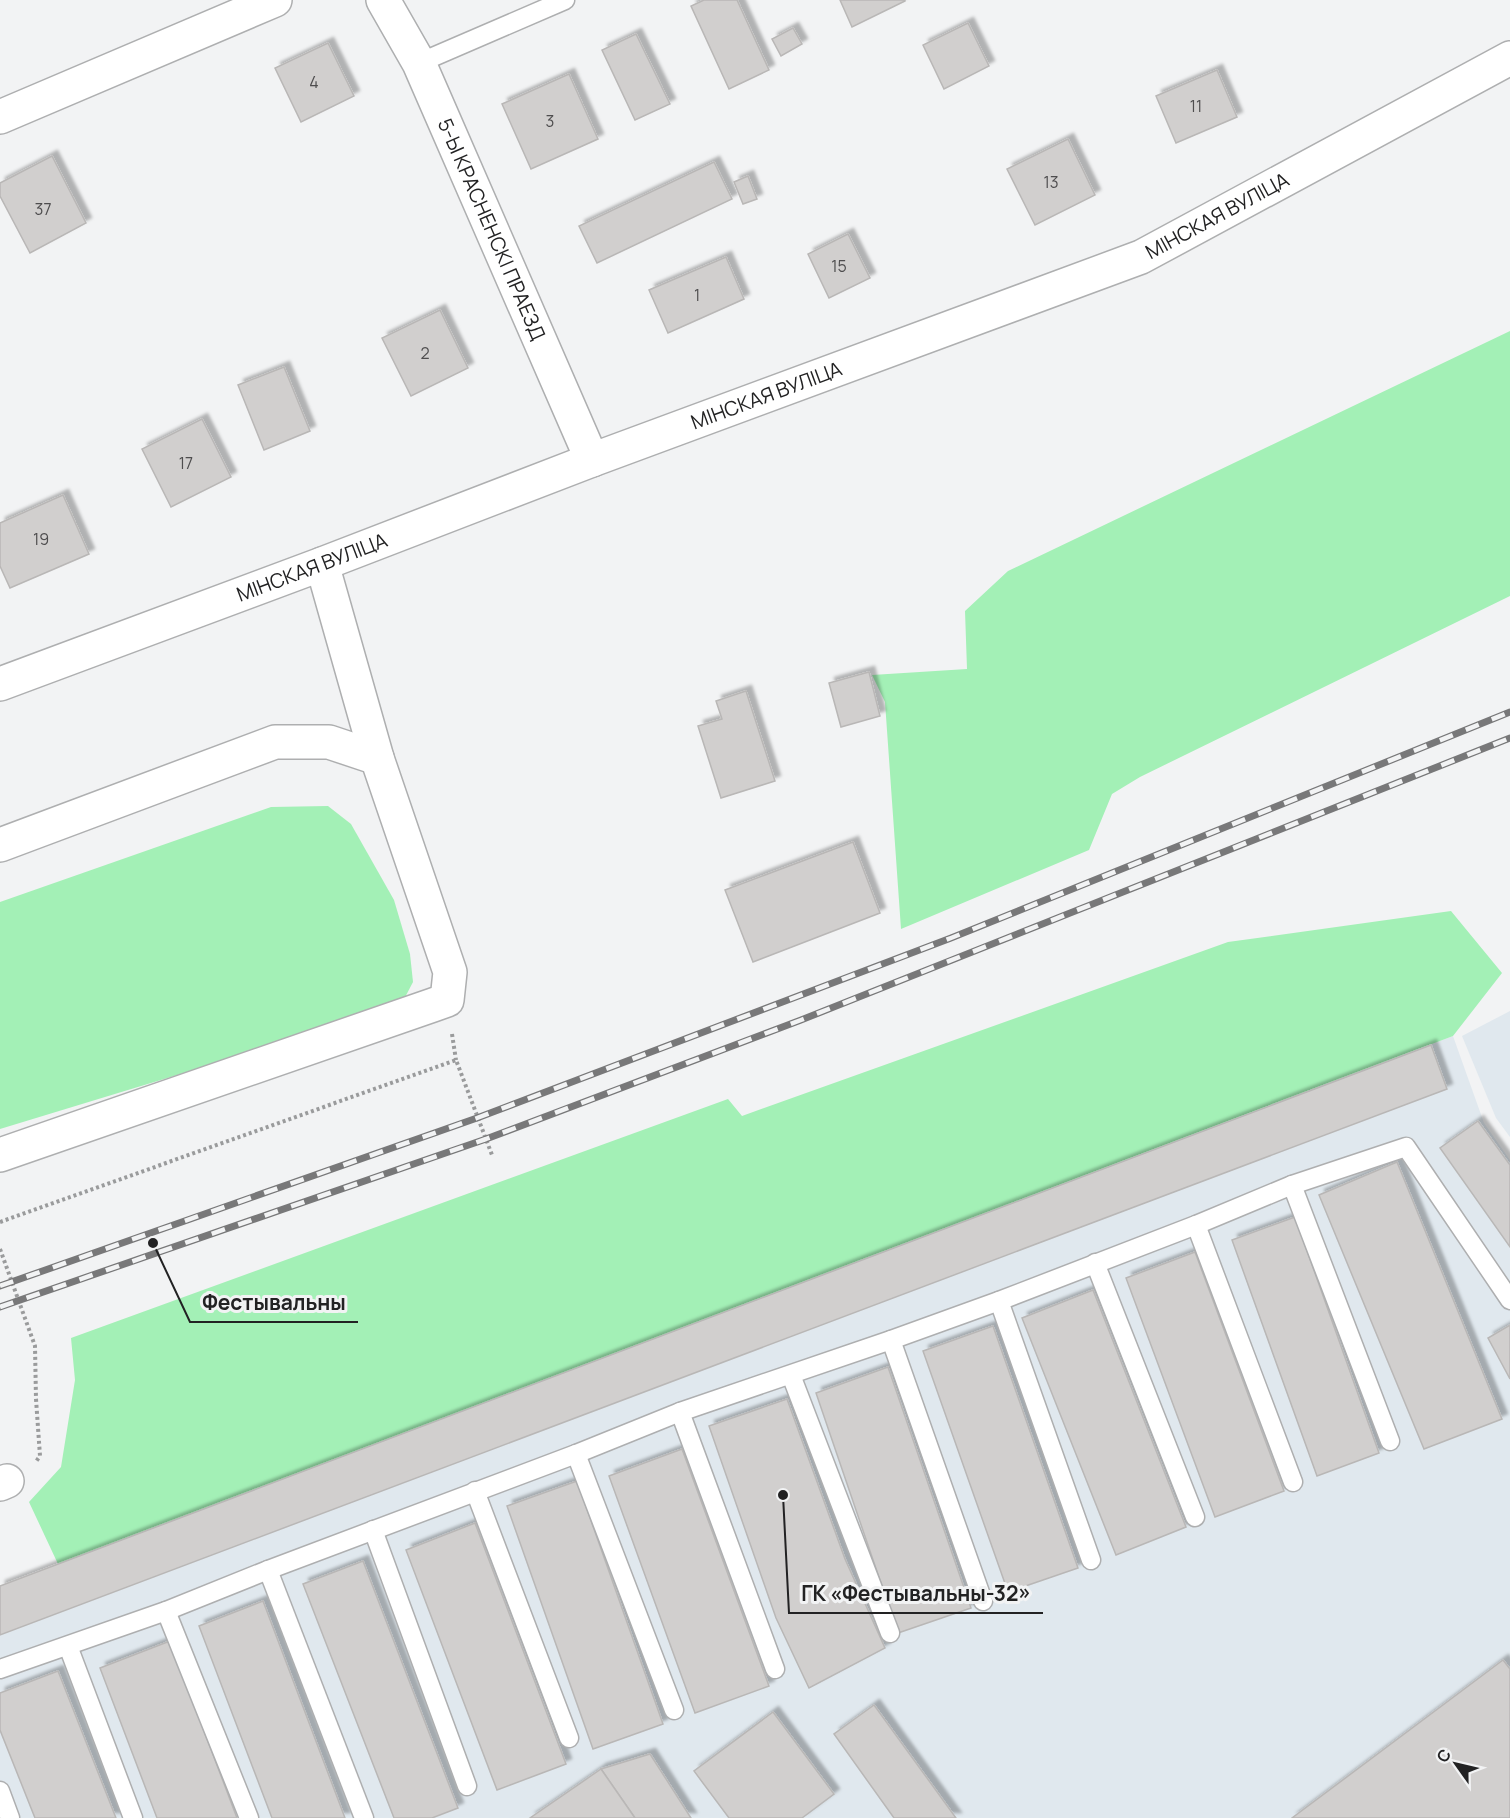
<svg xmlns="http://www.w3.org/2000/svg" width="1510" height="1818" font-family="Manrope,sans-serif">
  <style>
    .built { fill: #e0e8ee }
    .green { fill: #a3f0b6 }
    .building { fill: #d1cfce; stroke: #b9b7b6; stroke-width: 1.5; filter: url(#shadow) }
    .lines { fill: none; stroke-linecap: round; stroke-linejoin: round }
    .lane-casing { stroke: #aeafb0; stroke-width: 21 }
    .street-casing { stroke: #aeafb0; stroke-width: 36 }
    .path { stroke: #9a9b9c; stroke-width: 4; stroke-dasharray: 3 3; stroke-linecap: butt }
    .lane { stroke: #fff; stroke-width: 18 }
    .street { stroke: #fff; stroke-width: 33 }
    .rail-casing { stroke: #787879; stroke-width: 7 }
    .rail { stroke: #f2f3f4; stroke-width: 4.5; stroke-dasharray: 14; stroke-linecap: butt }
    .labels { text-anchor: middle; stroke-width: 6; stroke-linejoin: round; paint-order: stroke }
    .number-label { font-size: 16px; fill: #4e4d4e }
    .street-label { font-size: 20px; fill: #222223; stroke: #f2f3f4 }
    .leader { fill: none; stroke: #222223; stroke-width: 2 }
    .callout-dot { fill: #222223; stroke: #f2f3f4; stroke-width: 2 }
    .callout-label { font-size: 21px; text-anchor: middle; font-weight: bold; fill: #222223; stroke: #f2f3f4; stroke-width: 6; stroke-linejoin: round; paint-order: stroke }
  </style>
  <defs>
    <filter id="shadow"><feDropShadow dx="5.5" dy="-5.5" stdDeviation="1.5" flood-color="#0004"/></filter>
  </defs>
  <rect width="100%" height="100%" fill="#f2f3f4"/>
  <!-- built -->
  <g class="built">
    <path d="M1510 1011V1137L1496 1118 1462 1036Z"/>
    <path d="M1453 1036 1484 1123 1510 1160V1818H0V1586Z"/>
  </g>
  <!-- green -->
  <g class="green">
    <path d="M1510 331V596L1140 777 1112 794 1089 850 901 929 885 702 872 675 967 669 965 611 1008 571Z"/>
    <path d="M328 806 351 824 394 900 410 954 413 982 400 1007 0 1129V902L271 807Z"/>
    <path d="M1451 911 1502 973 1453 1036 58 1564 29 1502 61 1467 75 1380 71 1338 728 1099 742 1116 1228 942Z"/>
  </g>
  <!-- building -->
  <g class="building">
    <path d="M704 0H737L769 70 729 89 691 6Z"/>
    <path d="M840 0H905V1L852 27Z"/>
    <path d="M968 23 989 66 944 89 923 45Z"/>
    <path d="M793 28 802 44 781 56 772 39Z"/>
    <path d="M636 34 670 104 635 120 602 50Z"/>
    <path d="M328 43 354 96 301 122 275 68Z"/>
    <path d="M1217 70 1237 117 1176 143 1156 96Z"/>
    <path d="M569 74 598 139 531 169 502 104Z"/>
    <path d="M1068 139 1095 195 1035 225 1007 169Z"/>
    <path d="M52 156 86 223 30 253 0 196V183Z"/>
    <path d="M714 162 732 199 597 263 579 226Z"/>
    <path d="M748 176 757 199 743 204 734 182Z"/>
    <path d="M848 234 870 278 829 298 808 254Z"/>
    <path d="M726 257 744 299 668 333 649 290Z"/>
    <path d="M440 310 468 368 411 396 382 338Z"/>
    <path d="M284 367 310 431 264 450 238 385Z"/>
    <path d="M202 419 231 477 171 507 142 449Z"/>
    <path d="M63 495 89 554 10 588 0 566V523Z"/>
    <path d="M869 672 880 716 841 727 829 683Z"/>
    <path d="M746 691 775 781 721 798 698 726 722 719 716 701Z"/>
    <path d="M853 842 880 913 753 962 725 890Z"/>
    <path d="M1431 1045 1447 1089 0 1635V1586Z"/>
    <path d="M1478 1121 1510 1165V1247L1440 1148Z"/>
    <path d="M1397 1162 1502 1419 1424 1449 1319 1195Z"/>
    <path d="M1295 1217 1379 1453 1317 1476 1232 1240Z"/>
    <path d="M1195 1252 1284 1491 1215 1517 1126 1278Z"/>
    <path d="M1093 1290 1186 1527 1116 1555 1022 1318Z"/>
    <path d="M1510 1325V1379L1488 1338Z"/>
    <path d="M993 1326 1078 1568 1008 1592 923 1351Z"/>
    <path d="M888 1367 971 1608 898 1633 816 1393Z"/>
    <path d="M787 1399 845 1559 885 1648 809 1688 776 1618 709 1426Z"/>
    <path d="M682 1449 769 1686 695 1713 609 1476Z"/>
    <path d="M577 1481 663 1724 593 1749 507 1506Z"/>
    <path d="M475 1523 566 1764 497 1790 406 1550Z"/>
    <path d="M363 1561 458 1808 432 1818H394L303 1584Z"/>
    <path d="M263 1601 345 1818H272L199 1626Z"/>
    <path d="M170 1641 237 1818H157L100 1668Z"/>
    <path d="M1503 1660 1510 1669V1818H1292Z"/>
    <path d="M58 1671 116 1818H35L0 1730V1693Z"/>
    <path d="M874 1705 956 1818H894L834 1734Z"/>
    <path d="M773 1712 834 1794 802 1818H729L694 1771Z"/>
    <path d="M650 1754 691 1818H635L601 1769Z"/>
    <path d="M601 1769 635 1818H530Z"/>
  </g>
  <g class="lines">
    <defs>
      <g id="lane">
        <path d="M419 63 565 0"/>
        <path d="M1292 1185 1390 1441"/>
        <path d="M1196 1225 1293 1482"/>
        <path d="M1095 1263 1195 1517"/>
        <path d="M999 1301 1091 1560"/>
        <path d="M891 1340 983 1601"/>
        <path d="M791 1375 890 1633"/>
        <path d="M680 1412 775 1669"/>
        <path d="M576 1454 674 1710"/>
        <path d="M475 1491 569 1738"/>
        <path d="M373 1530 467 1786"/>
        <path d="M268 1570 364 1818"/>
        <path d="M166 1611 249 1818"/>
        <path d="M68 1646 133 1818"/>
        <path d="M0 1669 166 1611 268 1570 576 1454 680 1412 891 1340 999 1301 1196 1225 1292 1185 1406 1147 1510 1300"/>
        <path d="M0 1791 10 1818"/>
      </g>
      <g id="street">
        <path id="s1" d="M383 0 419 63 592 460"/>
        <path d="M0 117 275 0"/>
        <path d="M322 564 377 758"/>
        <path id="s2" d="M0 684 322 564 592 460 1141 257 1510 58"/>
        <path d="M0 845 275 742H329L377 758 450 972 447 1000 433 1005 0 1155"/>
        <path d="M0 1484 7 1481"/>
      </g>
    </defs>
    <!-- lane casing -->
    <use href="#lane" class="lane-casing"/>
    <!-- street casing -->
    <use href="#street" class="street-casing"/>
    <!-- path -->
    <g class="path">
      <path d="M452 1034 456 1060"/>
      <path d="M0 1222 456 1060 492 1155"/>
      <path d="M0 1249 35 1346 36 1399 40 1456 35 1463"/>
    </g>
    <!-- lane -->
    <use href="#lane" class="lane"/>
    <!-- street -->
    <use href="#street" class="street"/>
    <defs>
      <g id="rail">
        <path d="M0 1286 477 1118 951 938 1510 712"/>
        <path d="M0 1307 486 1139 801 1020 1510 738"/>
      </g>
    </defs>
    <!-- rail casing -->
    <use href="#rail" class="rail-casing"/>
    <!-- rail -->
    <use href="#rail" class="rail"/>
  </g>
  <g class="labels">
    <!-- number labels -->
    <g class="number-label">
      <text x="314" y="88">4</text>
      <text x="1196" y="112">11</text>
      <text x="550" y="127">3</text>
      <text x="1051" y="188">13</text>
      <text x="43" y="215">37</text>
      <text x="839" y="272">15</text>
      <text x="697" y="301">1</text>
      <text x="425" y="359">2</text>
      <text x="186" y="469">17</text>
      <text x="41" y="545">19</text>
    </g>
    <!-- street labels -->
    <g class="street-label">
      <text dy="7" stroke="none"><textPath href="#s2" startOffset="1305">МІНСКАЯ ВУЛІЦА</textPath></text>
      <text dy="7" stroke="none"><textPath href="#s1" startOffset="254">5-Ы КРАСНЕНСКІ ПРАЕЗД</textPath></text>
      <text dy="7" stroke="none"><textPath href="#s2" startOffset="819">МІНСКАЯ ВУЛІЦА</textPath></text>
      <text dy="7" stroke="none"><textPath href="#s2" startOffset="333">МІНСКАЯ ВУЛІЦА</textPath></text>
    </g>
  </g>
  <!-- callouts -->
  <path class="leader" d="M153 1243L190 1322H358M783 1495L789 1613H1043"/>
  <g class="callout-dot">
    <circle cx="153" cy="1243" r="6"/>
    <circle cx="783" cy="1495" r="6"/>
  </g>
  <g class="callout-label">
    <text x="274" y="1310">Фестывальны</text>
    <text x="916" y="1601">ГК «Фестывальны-32»</text>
  </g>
  <!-- north arrow -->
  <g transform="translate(1456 1764) rotate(304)" stroke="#f2f3f4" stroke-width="4.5" paint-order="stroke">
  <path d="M0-4.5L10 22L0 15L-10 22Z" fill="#222223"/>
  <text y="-9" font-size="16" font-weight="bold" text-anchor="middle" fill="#222223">С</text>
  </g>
</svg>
